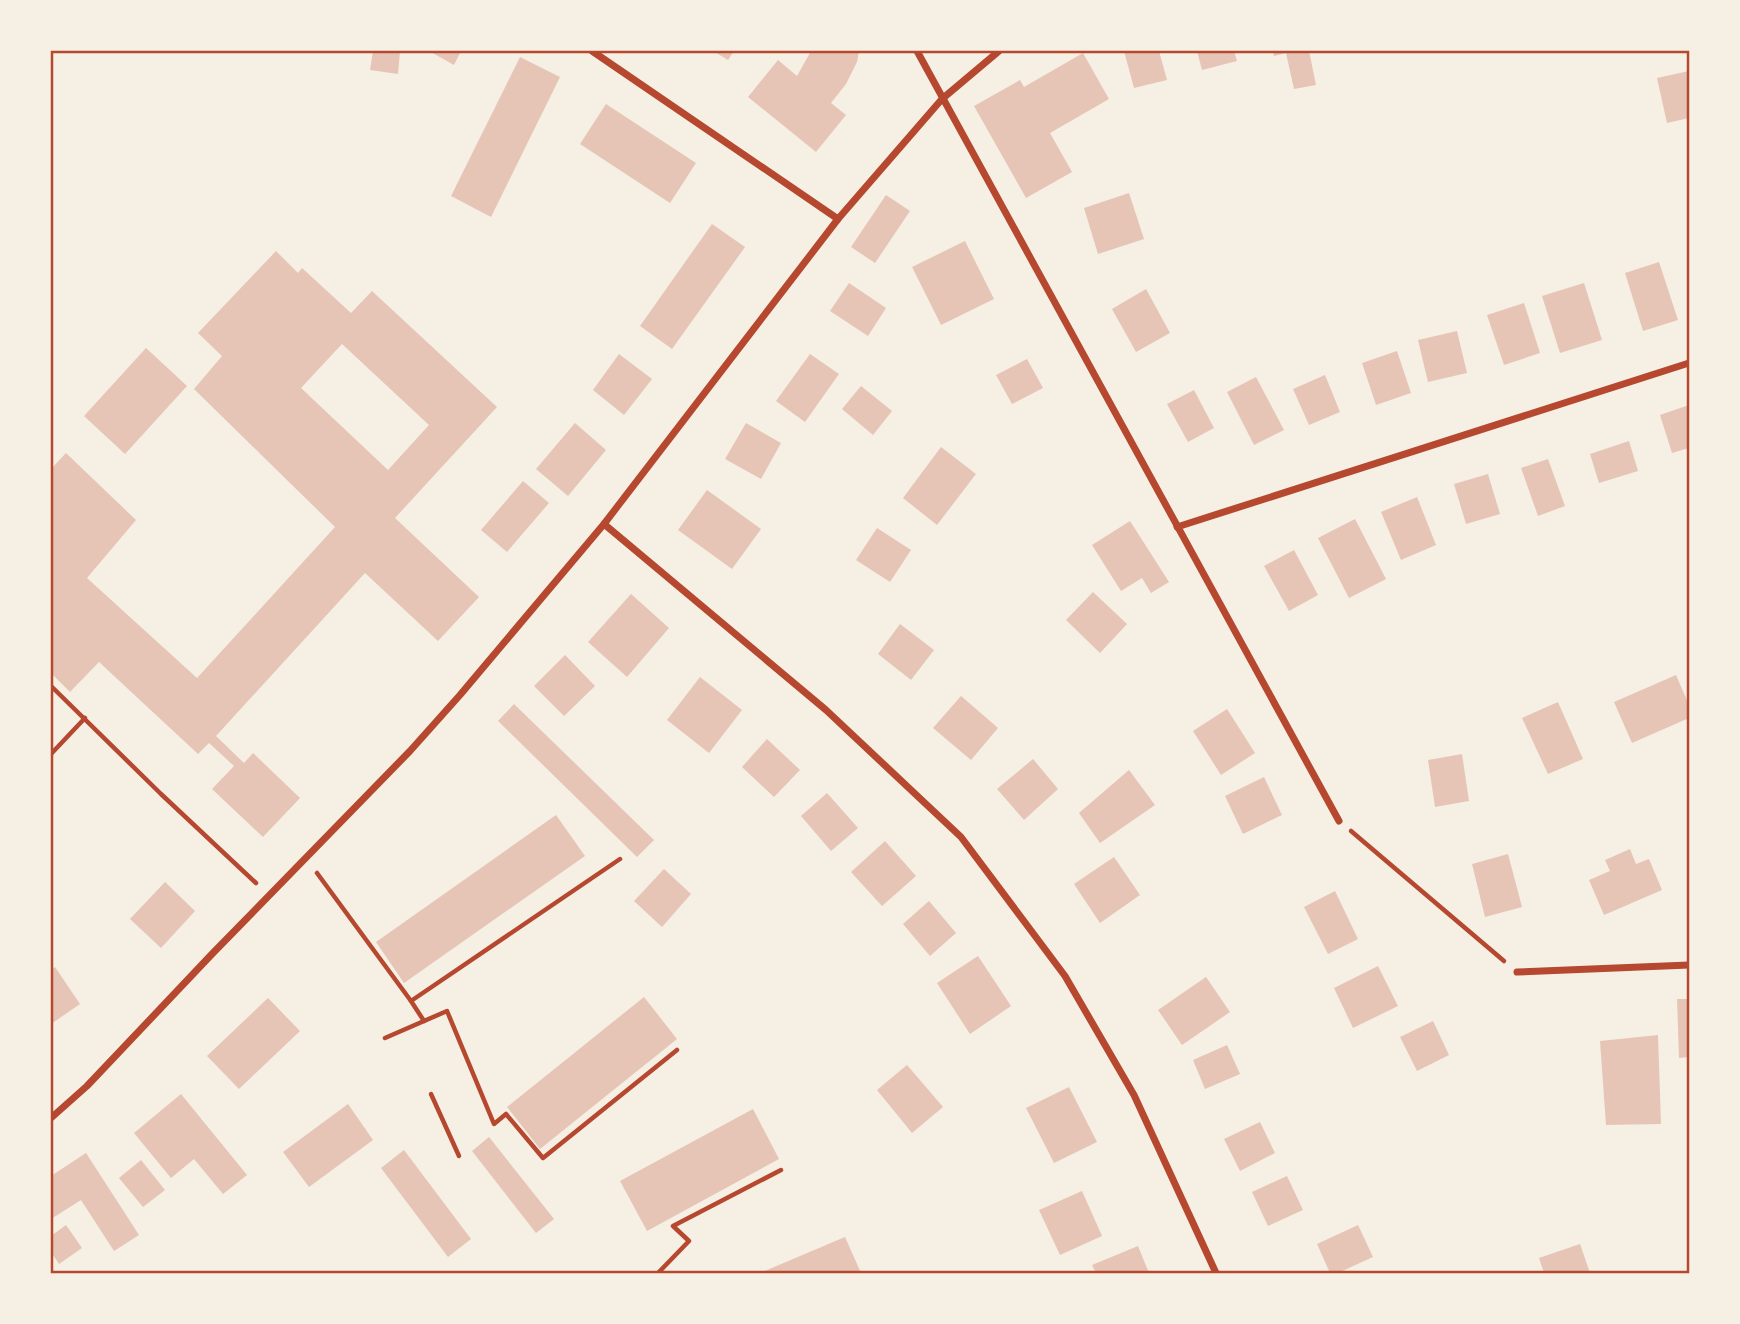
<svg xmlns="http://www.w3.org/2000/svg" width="1740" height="1324" font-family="'Sofia Sans Condensed',sans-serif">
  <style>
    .building { fill: #e6c5b7; fill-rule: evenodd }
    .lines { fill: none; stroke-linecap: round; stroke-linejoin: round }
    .path { stroke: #b5482f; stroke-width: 4.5 }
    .minor { stroke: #b5482f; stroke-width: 7 }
    .neatline { fill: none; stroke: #b5482f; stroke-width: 2.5 }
  </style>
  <rect width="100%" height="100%" fill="#f6efe4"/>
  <!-- building -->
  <g class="building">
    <path d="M373 51H400L398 74 370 70Z"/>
    <path d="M429 51H461L454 65Z"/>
    <path d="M713 51H734L728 60Z"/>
    <path d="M811 51H859L857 62 846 84 831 103 846 115 816 152 748 97 778 60 797 76Z"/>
    <path d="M1124 51H1159L1167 80 1134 88Z"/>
    <path d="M1197 51H1234L1237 61 1202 70Z"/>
    <path d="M1273 51H1309L1316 85 1294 89 1286 53 1274 56Z"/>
    <path d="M1083 53 1109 99 1050 133 1072 172 1026 198 974 106 1020 80 1024 87Z"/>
    <path d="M520 57 560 77 491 217 451 196Z"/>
    <path d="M1689 71V118L1667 123 1657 78Z"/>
    <path d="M606 104 696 163 670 203 580 144Z"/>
    <path d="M1129 193 1144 239 1098 254 1084 208Z"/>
    <path d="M886 195 910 211 875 263 851 247Z"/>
    <path d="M712 224 745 247 672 349 640 326Z"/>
    <path d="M965 241 994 299 941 325 912 267Z"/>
    <path d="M276 251 298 273 302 268 351 313 372 291 497 407 395 518 479 597 438 641 365 573 216 736 244 763 253 753 300 798 263 837 212 789 234 766 209 743 198 754 99 662 70 692 51 673V469L66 453 136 520 87 578 197 678 335 527 194 389 222 356 198 333ZM342 344 429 425 388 470 301 388Z"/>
    <path d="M1659 262 1678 320 1643 331 1625 273Z"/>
    <path d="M849 283 886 308 868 336 830 311Z"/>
    <path d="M1584 283 1602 340 1560 353 1542 296Z"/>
    <path d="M1146 289 1170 333 1136 352 1112 309Z"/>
    <path d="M1524 303 1540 353 1504 365 1487 315Z"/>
    <path d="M1457 331 1467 373 1428 382 1418 340Z"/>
    <path d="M146 348 187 386 125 454 84 416Z"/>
    <path d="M1397 351 1411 393 1376 405 1362 363Z"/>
    <path d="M619 354 652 379 624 415 593 390Z"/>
    <path d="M810 354 839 374 805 422 776 401Z"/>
    <path d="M1027 359 1043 388 1012 404 996 375Z"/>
    <path d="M1325 375 1340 412 1309 425 1293 389Z"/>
    <path d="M1256 377 1284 430 1254 445 1227 392Z"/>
    <path d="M861 386 892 411 873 435 842 409Z"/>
    <path d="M1194 390 1214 428 1188 442 1167 404Z"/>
    <path d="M1689 405V448L1672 453 1660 415Z"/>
    <path d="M575 423 606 450 568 496 536 469Z"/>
    <path d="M746 423 781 443 761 479 725 459Z"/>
    <path d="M1629 441 1638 471 1599 483 1590 454Z"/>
    <path d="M941 447 976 474 937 525 903 498Z"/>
    <path d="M1548 459 1565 506 1538 516 1521 468Z"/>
    <path d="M1488 474 1500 514 1466 524 1454 484Z"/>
    <path d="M523 481 549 503 507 552 481 530Z"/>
    <path d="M707 490 761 529 732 569 678 530Z"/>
    <path d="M1417 497 1436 545 1401 560 1381 512Z"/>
    <path d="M1355 519 1386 579 1349 598 1318 538Z"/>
    <path d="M1130 521 1169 582 1151 593 1142 578 1121 591 1092 545Z"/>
    <path d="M877 528 911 550 890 582 856 560Z"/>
    <path d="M1294 550 1318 595 1289 611 1264 566Z"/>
    <path d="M1093 592 1127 624 1100 653 1066 620Z"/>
    <path d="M631 594 669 628 627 677 588 642Z"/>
    <path d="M900 624 934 650 911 680 878 654Z"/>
    <path d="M565 655 595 686 564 716 534 686Z"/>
    <path d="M1676 675 1689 705V718L1632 743 1614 702Z"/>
    <path d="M700 677 742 710 709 753 667 720Z"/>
    <path d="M961 696 998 728 971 760 933 728Z"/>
    <path d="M1558 702 1583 759 1548 774 1522 718Z"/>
    <path d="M514 704 654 840 637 857 498 721Z"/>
    <path d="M1227 709 1255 753 1221 775 1193 731Z"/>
    <path d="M767 739 800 770 774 797 742 767Z"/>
    <path d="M1462 754 1469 801 1435 807 1428 760Z"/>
    <path d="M1033 759 1058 789 1024 820 997 789Z"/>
    <path d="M1129 770 1155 805 1100 843 1079 813Z"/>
    <path d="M1264 777 1282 815 1243 834 1225 796Z"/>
    <path d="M827 793 858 828 831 851 801 816Z"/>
    <path d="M556 815 585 856 404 983 376 942Z"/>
    <path d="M885 841 916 876 882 906 851 872Z"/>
    <path d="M1630 849 1636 864 1649 859 1662 890 1604 915 1589 880 1610 871 1605 860Z"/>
    <path d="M1508 854 1522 907 1485 917 1472 864Z"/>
    <path d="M1114 857 1140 895 1100 923 1074 884Z"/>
    <path d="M664 869 691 894 662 927 634 901Z"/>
    <path d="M165 882 195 911 161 948 130 919Z"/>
    <path d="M1335 891 1358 939 1328 954 1304 907Z"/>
    <path d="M929 901 956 933 930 956 903 924Z"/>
    <path d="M978 956 1011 1006 970 1034 937 983Z"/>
    <path d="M1378 966 1398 1006 1353 1028 1334 988Z"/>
    <path d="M55 967 80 1004 51 1024V970Z"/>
    <path d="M1206 977 1230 1012 1182 1045 1158 1010Z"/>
    <path d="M644 997 677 1039 540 1149 507 1107Z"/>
    <path d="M268 998 300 1031 239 1089 207 1056Z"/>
    <path d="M1677 999H1689V1057L1679 1058Z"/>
    <path d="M1433 1021 1449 1055 1417 1071 1400 1037Z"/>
    <path d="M1658 1035 1661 1124 1606 1125 1600 1041Z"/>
    <path d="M1227 1045 1240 1074 1205 1089 1193 1060Z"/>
    <path d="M907 1065 943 1107 912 1133 877 1090Z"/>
    <path d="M1069 1087 1097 1142 1054 1163 1026 1108Z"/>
    <path d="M181 1094 247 1175 223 1194 194 1159 171 1178 134 1133Z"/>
    <path d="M348 1104 373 1140 309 1187 283 1152Z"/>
    <path d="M753 1109 779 1159 647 1231 620 1181Z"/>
    <path d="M1260 1122 1275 1153 1240 1171 1224 1139Z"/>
    <path d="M489 1137 554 1219 536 1233 472 1151Z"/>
    <path d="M404 1150 471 1239 448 1257 381 1168Z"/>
    <path d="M86 1153 139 1235 114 1251 81 1200 51 1219V1176Z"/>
    <path d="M141 1160 165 1190 143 1207 119 1178Z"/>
    <path d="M1287 1176 1303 1210 1268 1226 1252 1192Z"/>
    <path d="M1082 1191 1102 1236 1060 1255 1039 1210Z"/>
    <path d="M66 1225 82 1248 59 1264 51 1252V1236Z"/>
    <path d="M1358 1225 1373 1257 1338 1273H1330L1317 1244Z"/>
    <path d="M845 1237 861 1273H760Z"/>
    <path d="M1580 1244 1590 1273H1544L1539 1258Z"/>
    <path d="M1138 1246 1149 1273H1096L1092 1265Z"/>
  </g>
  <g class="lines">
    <!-- path -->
    <g class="path">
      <path d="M51 686 161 794 256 883"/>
      <path d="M51 754 85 718"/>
      <path d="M1351 831 1504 961"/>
      <path d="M317 873 411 1001 620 859"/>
      <path d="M411 1001 424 1021"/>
      <path d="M385 1038 447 1011 494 1124 506 1114 543 1158 677 1050"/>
      <path d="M431 1094 459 1156"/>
      <path d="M658 1273 689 1241 673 1226 781 1170"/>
    </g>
    <!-- minor -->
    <g class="minor">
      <path d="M592 51 838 219"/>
      <path d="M917 51 1339 821"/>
      <path d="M604 524 826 710 961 837 1065 976 1134 1095 1216 1273"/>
      <path d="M1177 527 1689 363"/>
      <path d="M1517 972 1689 965"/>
      <path d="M51 1118 87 1086 212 954 410 751 460 695 604 524 838 219 942 99 999 51"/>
    </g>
  </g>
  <!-- border -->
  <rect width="1740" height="1324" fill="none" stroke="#f6efe4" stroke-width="105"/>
  <rect x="52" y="52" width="1636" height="1220" class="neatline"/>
</svg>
